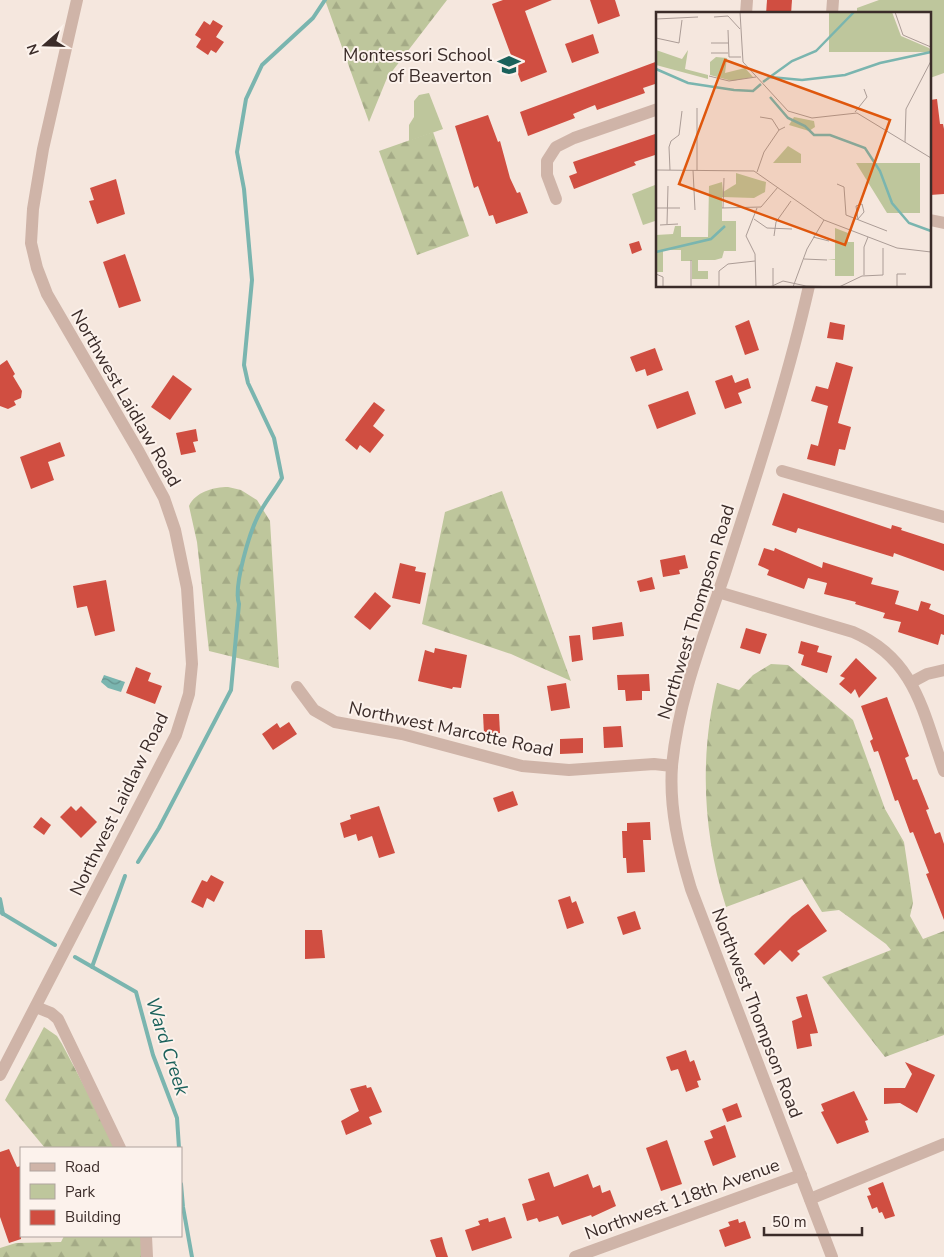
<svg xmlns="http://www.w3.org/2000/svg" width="944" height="1257" font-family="'Nunito Sans',sans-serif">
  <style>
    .forest { fill: url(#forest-firs) }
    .park { fill: #bec69c }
    .water { fill: url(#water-waves) }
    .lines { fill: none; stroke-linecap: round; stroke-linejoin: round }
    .stream { stroke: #7ab5af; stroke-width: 4 }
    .building { fill: #d04e41 }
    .minor { stroke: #cfb4a8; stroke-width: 12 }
    .tertiary { stroke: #cfb4a8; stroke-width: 12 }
    .labels { text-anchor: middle; stroke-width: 4; stroke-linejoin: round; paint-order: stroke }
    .poi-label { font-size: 18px; fill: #3b2c29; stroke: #fcf2ec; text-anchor: end }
    .street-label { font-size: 18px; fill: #3b2c29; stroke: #fcf2ec }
    .water-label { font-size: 19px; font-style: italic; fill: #1a615b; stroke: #fcf2ec }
    .inset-river { fill: none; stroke: #7ab5af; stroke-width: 2.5 }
    .inset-road { fill: none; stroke: #ab9c96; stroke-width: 1 }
    .view { fill: #df570d; fill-opacity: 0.15; stroke: #df570d; stroke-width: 2.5 }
    .inset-edge { fill: none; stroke: #3b2c29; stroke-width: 2.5 }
  </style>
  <defs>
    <pattern id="forest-firs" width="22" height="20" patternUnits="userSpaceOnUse" patternTransform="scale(1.25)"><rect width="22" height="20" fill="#bec69c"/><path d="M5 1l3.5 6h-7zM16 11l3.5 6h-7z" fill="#a4aa86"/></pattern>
    <pattern id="water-waves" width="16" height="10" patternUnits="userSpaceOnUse" patternTransform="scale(1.25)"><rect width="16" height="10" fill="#7ab5af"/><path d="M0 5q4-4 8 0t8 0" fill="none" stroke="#65938e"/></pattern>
  </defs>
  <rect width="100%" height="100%" fill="#f5e7de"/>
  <!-- forest -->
  <g class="forest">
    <path d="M325 0H447L387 78 369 122Z"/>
    <path d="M433 132 469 236 417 255 379 151Z"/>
    <path d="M228 487 241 490 257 500 270 521 279 668 209 651 197 542 189 506C195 492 214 487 228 487Z"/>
    <path d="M502 491 571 681 511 654 422 624 445 512Z"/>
    <path d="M771 664 788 665 853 720 885 809 904 842 913 903 910 916 923 939 944 931V1035L885 1057 822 977 891 950 886 944 839 910 822 912 802 879 726 907C703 834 699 758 717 683L739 690 753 675Z"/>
    <path d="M44 1027 57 1036 62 1044 117 1148H45L5 1100Z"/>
    <path d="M64 1236H143L145 1257H0V1248L16 1243 61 1242Z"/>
  </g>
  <!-- park -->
  <g class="park">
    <path d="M879 0H944V73L930 78V14H857V8Z"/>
    <path d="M429 93 443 129 409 141V125L414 117V101L419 95Z"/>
    <path d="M655 185 658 193V220L643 225 632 194Z"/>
  </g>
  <!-- water -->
  <path class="water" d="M104 675 125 682 121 692 108 688 101 682Z"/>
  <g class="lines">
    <!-- stream -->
    <g class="stream">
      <path d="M138 862 159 828 231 690 239 604C233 586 250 531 259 514 266 501 275 490 282 478L274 438 248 383 244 365 252 280 244 189 237 152 246 99 262 65 313 18 325 0"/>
      <path d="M0 899 3 914"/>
      <path d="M0 912 55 945"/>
      <path d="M75 957 136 992 153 1055 177 1118 179 1148"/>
      <path d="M92 967 125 876"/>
      <path d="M181 1184 183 1207 192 1257"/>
    </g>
  </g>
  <!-- building -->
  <g class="building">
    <path d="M503 0H552L525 11 547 72 521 82 492 4Z"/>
    <path d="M590 0H615L620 16 598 24Z"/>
    <path d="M767 0H792L791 14H766Z"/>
    <path d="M213 20 223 26 216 37 224 42 216 53 211 50 208 55 196 47 201 39 195 35 204 21 210 25Z"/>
    <path d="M593 34 599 53 572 63 565 44Z"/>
    <path d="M658 61V83L643 88 645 93 597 110 595 105 573 114 575 118 528 136 520 112Z"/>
    <path d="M937 99 940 124H943L944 129V194L930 195V100Z"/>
    <path d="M488 115 498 142 500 141 510 178 517 193 520 192 528 213 496 224 493 215 489 216 478 186 474 188 455 126Z"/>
    <path d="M658 133V154L634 162 636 165 574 189 569 176 577 173 573 162Z"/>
    <path d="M116 179 125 214 97 224 89 201 94 200 90 188Z"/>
    <path d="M639 241 642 250 632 254 629 244Z"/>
    <path d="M125 254 141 301 119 308 103 262Z"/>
    <path d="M749 320 759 350 745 355 735 326Z"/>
    <path d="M830 322 845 325 843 340 827 338Z"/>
    <path d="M655 348 663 370 647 376 645 369 636 372 630 357Z"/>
    <path d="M7 360 15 374 13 376 22 391 21 398 14 401 16 405 8 409 0 406V365Z"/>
    <path d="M836 362 853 367 838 423 851 427 845 450 839 449 835 466 807 459 811 444 818 446 828 406 811 401 816 386 828 389Z"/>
    <path d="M173 375 192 389 170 420 151 407Z"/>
    <path d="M732 375 735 383 748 378 751 388 738 393 742 403 725 409 715 381Z"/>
    <path d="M688 391 696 414 657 429 648 405Z"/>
    <path d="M374 402 385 410 373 426 384 435 370 453 360 445 357 450 345 440Z"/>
    <path d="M196 429 198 441 193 442 196 452 181 455 176 433Z"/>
    <path d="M60 442 65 456 48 462 54 480 31 489 20 457Z"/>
    <path d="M783 493 891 529 892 525 902 528 901 530 944 544V571L894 553 893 557 798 528 796 533 772 525Z"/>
    <path d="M764 548 774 551 775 548 822 568 823 562 873 578 871 584 899 591 895 604 918 611 921 601 931 604 929 609 944 615V635L941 634 938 645 898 632 901 622 883 618 885 613 855 604 856 602 824 594 827 583 808 578 804 589 767 575 769 570 758 565Z"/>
    <path d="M685 555 688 568 679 570 680 574 663 577 660 560Z"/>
    <path d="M400 563 416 567 415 571 426 573 420 604 392 598Z"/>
    <path d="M652 577 655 589 640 592 637 581Z"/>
    <path d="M106 580 115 631 95 636 87 606 77 608 73 586Z"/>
    <path d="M375 592 391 606 370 630 354 617Z"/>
    <path d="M622 622 624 636 593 640 592 627Z"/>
    <path d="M746 628 767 634 760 654 740 648Z"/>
    <path d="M580 635 583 660 572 662 569 636Z"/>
    <path d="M801 641 819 646 817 652 832 656 827 673 801 665 804 655 798 653Z"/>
    <path d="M435 648 467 655 461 688 453 687 452 689 418 681 425 650 434 653Z"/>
    <path d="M856 658 877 678 859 698 855 689 851 694 839 684 845 678 840 676Z"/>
    <path d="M136 667 151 673 148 681 162 686 155 704 126 693Z"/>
    <path d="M649 674 650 691H642V700L626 701 625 690H618L617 675Z"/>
    <path d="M566 683 570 708 551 711 547 686Z"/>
    <path d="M887 697 909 756 905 758 913 780 917 779 929 809 926 810 935 834 940 832 944 844V920L926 874 929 873 913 832 910 833 898 800 895 801 878 751 874 752 870 741 873 739 861 706Z"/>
    <path d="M483 714H499L500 733 484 734Z"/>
    <path d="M289 722 297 734 273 750 262 734 277 723 280 728Z"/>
    <path d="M621 726 623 747 604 748 603 727Z"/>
    <path d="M583 738V753L560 754V739Z"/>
    <path d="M513 791 518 805 498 812 493 798Z"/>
    <path d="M71 806 76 811 81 806 97 822 81 838 60 817Z"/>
    <path d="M379 806 395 853 379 858 372 836 358 841 356 834 344 838 340 823 351 819 350 815Z"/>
    <path d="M41 817 51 825 44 835 33 827Z"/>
    <path d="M650 822 651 840H643L645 872 627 873 626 858H623L622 831H627V823Z"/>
    <path d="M211 875 224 882 214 902 207 898 203 908 191 902 202 880 207 882Z"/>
    <path d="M570 896 572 903 576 901 584 923 567 929 558 900Z"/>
    <path d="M808 904 827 931 797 951 800 954 792 962 780 950 764 965 754 954 792 916Z"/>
    <path d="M635 911 641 929 623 935 617 917Z"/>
    <path d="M305 930H322L325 958 305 959Z"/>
    <path d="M807 994 818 1033 810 1034 812 1046 797 1049 792 1021 802 1017 796 997Z"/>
    <path d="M686 1050 690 1062 694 1060 701 1080 697 1081 699 1087 686 1092 678 1069 671 1071 666 1057Z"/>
    <path d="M905 1062 935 1075 917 1113 900 1103 884 1104V1088H905L912 1074Z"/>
    <path d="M366 1085 367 1088 371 1087 382 1112 369 1117 372 1124 346 1135 341 1121 359 1111 350 1089Z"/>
    <path d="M854 1091 868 1120 865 1121 869 1132 837 1144 821 1112 824 1111 821 1104Z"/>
    <path d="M737 1103 742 1117 727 1122 722 1109Z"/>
    <path d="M725 1125 736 1157 713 1166 704 1141 713 1138 710 1131Z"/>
    <path d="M667 1140 682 1184 661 1191 646 1148Z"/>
    <path d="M9 1149 17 1167 21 1166V1239L9 1243 0 1217V1152Z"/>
    <path d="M549 1172 554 1187 588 1174 593 1188 600 1185 602 1193 610 1190 616 1206 592 1217 591 1215 562 1225 558 1216 539 1222 537 1218 527 1221 522 1204 535 1200 528 1179Z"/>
    <path d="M883 1182 895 1216 885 1219 882 1212 879 1213 877 1207 872 1209 867 1196 871 1195 868 1188Z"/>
    <path d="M505 1217 512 1238 472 1251 465 1230 480 1225 478 1221 488 1218 489 1222Z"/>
    <path d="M738 1219 739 1223 745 1221 751 1238 725 1247 719 1230 730 1226 728 1222Z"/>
    <path d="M442 1237 445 1248 448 1257H436L430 1240Z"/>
  </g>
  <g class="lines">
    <!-- minor -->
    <g class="minor">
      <path d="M746 14 747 0"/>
      <path d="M556 199 547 175V161L556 147 574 138 658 109"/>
      <path d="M930 220 944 223"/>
      <path d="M782 471 944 517"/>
      <path d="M718 592 853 632C916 659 923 713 944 771"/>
      <path d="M912 682 927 674 944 670"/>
      <path d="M297 687 314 710 335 722 402 734 522 766 569 770 654 764 672 766"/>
      <path d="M36 1007 51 1013 58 1019 120 1148"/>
      <path d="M810 1199 944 1144"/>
      <path d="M146 1236 147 1257"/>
      <path d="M575 1257 801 1175"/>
    </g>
    <!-- tertiary -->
    <g class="tertiary">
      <path d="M832 14 833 0"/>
      <path d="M809 286C787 383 755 479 725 573 704 635 678 700 672 766 669 809 679 849 691 889L832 1257"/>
      <path d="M0 1075 176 735 189 694 192 664 187 588 175 530 164 498 139 452 47 294 37 268 31 243 33 209 43 149 77 0"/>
    </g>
  </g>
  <!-- icons -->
  <defs>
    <symbol id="school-bare" viewBox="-9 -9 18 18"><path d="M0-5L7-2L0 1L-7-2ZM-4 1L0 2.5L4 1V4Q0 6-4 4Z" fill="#1a615b" stroke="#fcf2ec" stroke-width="2.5" paint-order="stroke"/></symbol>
  </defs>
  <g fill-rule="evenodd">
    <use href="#school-bare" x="493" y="49" width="32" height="32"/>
  </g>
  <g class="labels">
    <!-- poi labels -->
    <g class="poi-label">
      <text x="492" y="61">Montessori School<tspan x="492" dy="21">of Beaverton</tspan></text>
    </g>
    <!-- street labels -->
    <g class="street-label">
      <text transform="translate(126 398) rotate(60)" y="6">Northwest Laidlaw Road</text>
      <text transform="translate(696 612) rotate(-73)" y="6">Northwest Thompson Road</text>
      <text transform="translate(451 729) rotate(12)" y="6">Northwest Marcotte Road</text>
      <text transform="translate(119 804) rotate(-64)" y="6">Northwest Laidlaw Road</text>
      <text transform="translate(757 1013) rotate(69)" y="6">Northwest Thompson Road</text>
      <text transform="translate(682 1199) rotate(-20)" y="6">Northwest 118th Avenue</text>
    </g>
    <!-- water labels -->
    <g class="water-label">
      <text transform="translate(168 1046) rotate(72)" y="7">Ward Creek</text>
    </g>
  </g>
  <!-- overview -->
  <g transform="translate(656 12)">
    <rect width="275" height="275" fill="#f5e7de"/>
    <path d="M173 0H236L245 24 273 36 275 40H173ZM0 38 26 47 32 38 29 57 52 63V67L0 53ZM60 45 71 46 69 61 89 56 97 65 76 69 54 63V50ZM138 105 158 109 159 115 153 119 133 113ZM132 134 145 142V151H117ZM200 151H264V201H231ZM80 161 110 170 109 180 98 186 66 185V209H80V239H68L66 246 59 248H42V259H52V267H36V249H25V238H7V260H0V223L17 222 19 214H25V225H52L53 174 66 170 67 180 80 172Z" fill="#bec69c"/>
    <path d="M179 216 192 221V230H198V264H179V248H171L179 247Z" fill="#bec69c"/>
    <path class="inset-river" d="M0 57 32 71 78 78 97 79 105 72M114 65 146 68 189 63 224 51 275 40M107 70 136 49 160 39 198 0M114 85 132 106 149 114 158 123H174L209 136 224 159 236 191 253 211 275 219M0 240 55 227 69 214"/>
    <path class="inset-road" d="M84 0 87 50 132 99 156 106 201 101 275 146M239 0 247 23 275 35M58 5 72 4 84 17M0 7 42 5M72 18 73 45H85M0 26 23 31 26 8M55 31H72M55 41H72M53 64 73 69 100 65M41 96V158M199 100 211 85 208 77M104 105 116 107 123 118M249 130 250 97 275 49M0 158 98 159 168 208 241 236 275 240M14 158 13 135 15 129 23 123 26 99M37 158 39 198M101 160 108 140 123 118 129 115M181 172 188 175 190 203 231 219M0 196H24M66 196 105 195 122 175M67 196 68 166M98 207 111 216 136 217M202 208 200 194 206 192 208 200 202 207M11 212 12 174M4 213 22 212M118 224 120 210 135 189M157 225 173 229M148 247 171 248M117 256V273M0 262 7 265V275M208 263V235L212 225M35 275V248M63 275V259L72 252 99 249M100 275 99 242 90 224 101 196M114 275 127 269 150 274 183 275 206 264 227 263V236M137 275 151 237 168 208M241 275V262H250"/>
    <path class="view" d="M69 48 234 108 189 233 23 172Z"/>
    <rect width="275" height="275" class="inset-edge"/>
  </g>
  <!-- legend -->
  <rect x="20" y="1147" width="162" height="90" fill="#fcf2ec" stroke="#afa39e"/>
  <rect x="30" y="1163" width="25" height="8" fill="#cfb4a8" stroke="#afa39e"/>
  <text x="65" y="1172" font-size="15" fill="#3b2c29">Road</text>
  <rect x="30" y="1184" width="25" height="15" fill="#bec69c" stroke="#afa39e"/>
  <text x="65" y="1197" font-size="15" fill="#3b2c29">Park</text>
  <rect x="30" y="1210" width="25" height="15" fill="#d04e41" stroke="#afa39e"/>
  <text x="65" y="1222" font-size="15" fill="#3b2c29">Building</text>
  <!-- north arrow -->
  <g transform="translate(45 45) rotate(250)" stroke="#fcf2ec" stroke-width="4" paint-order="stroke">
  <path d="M0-4L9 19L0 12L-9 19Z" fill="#3b2c29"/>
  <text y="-8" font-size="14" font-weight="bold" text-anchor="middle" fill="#3b2c29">N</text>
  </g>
  <!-- scale -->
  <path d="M764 1227v8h98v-8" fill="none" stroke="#3b2c29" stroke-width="2.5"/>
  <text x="772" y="1227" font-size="15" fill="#3b2c29" stroke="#fcf2ec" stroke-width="4" paint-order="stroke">50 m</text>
</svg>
